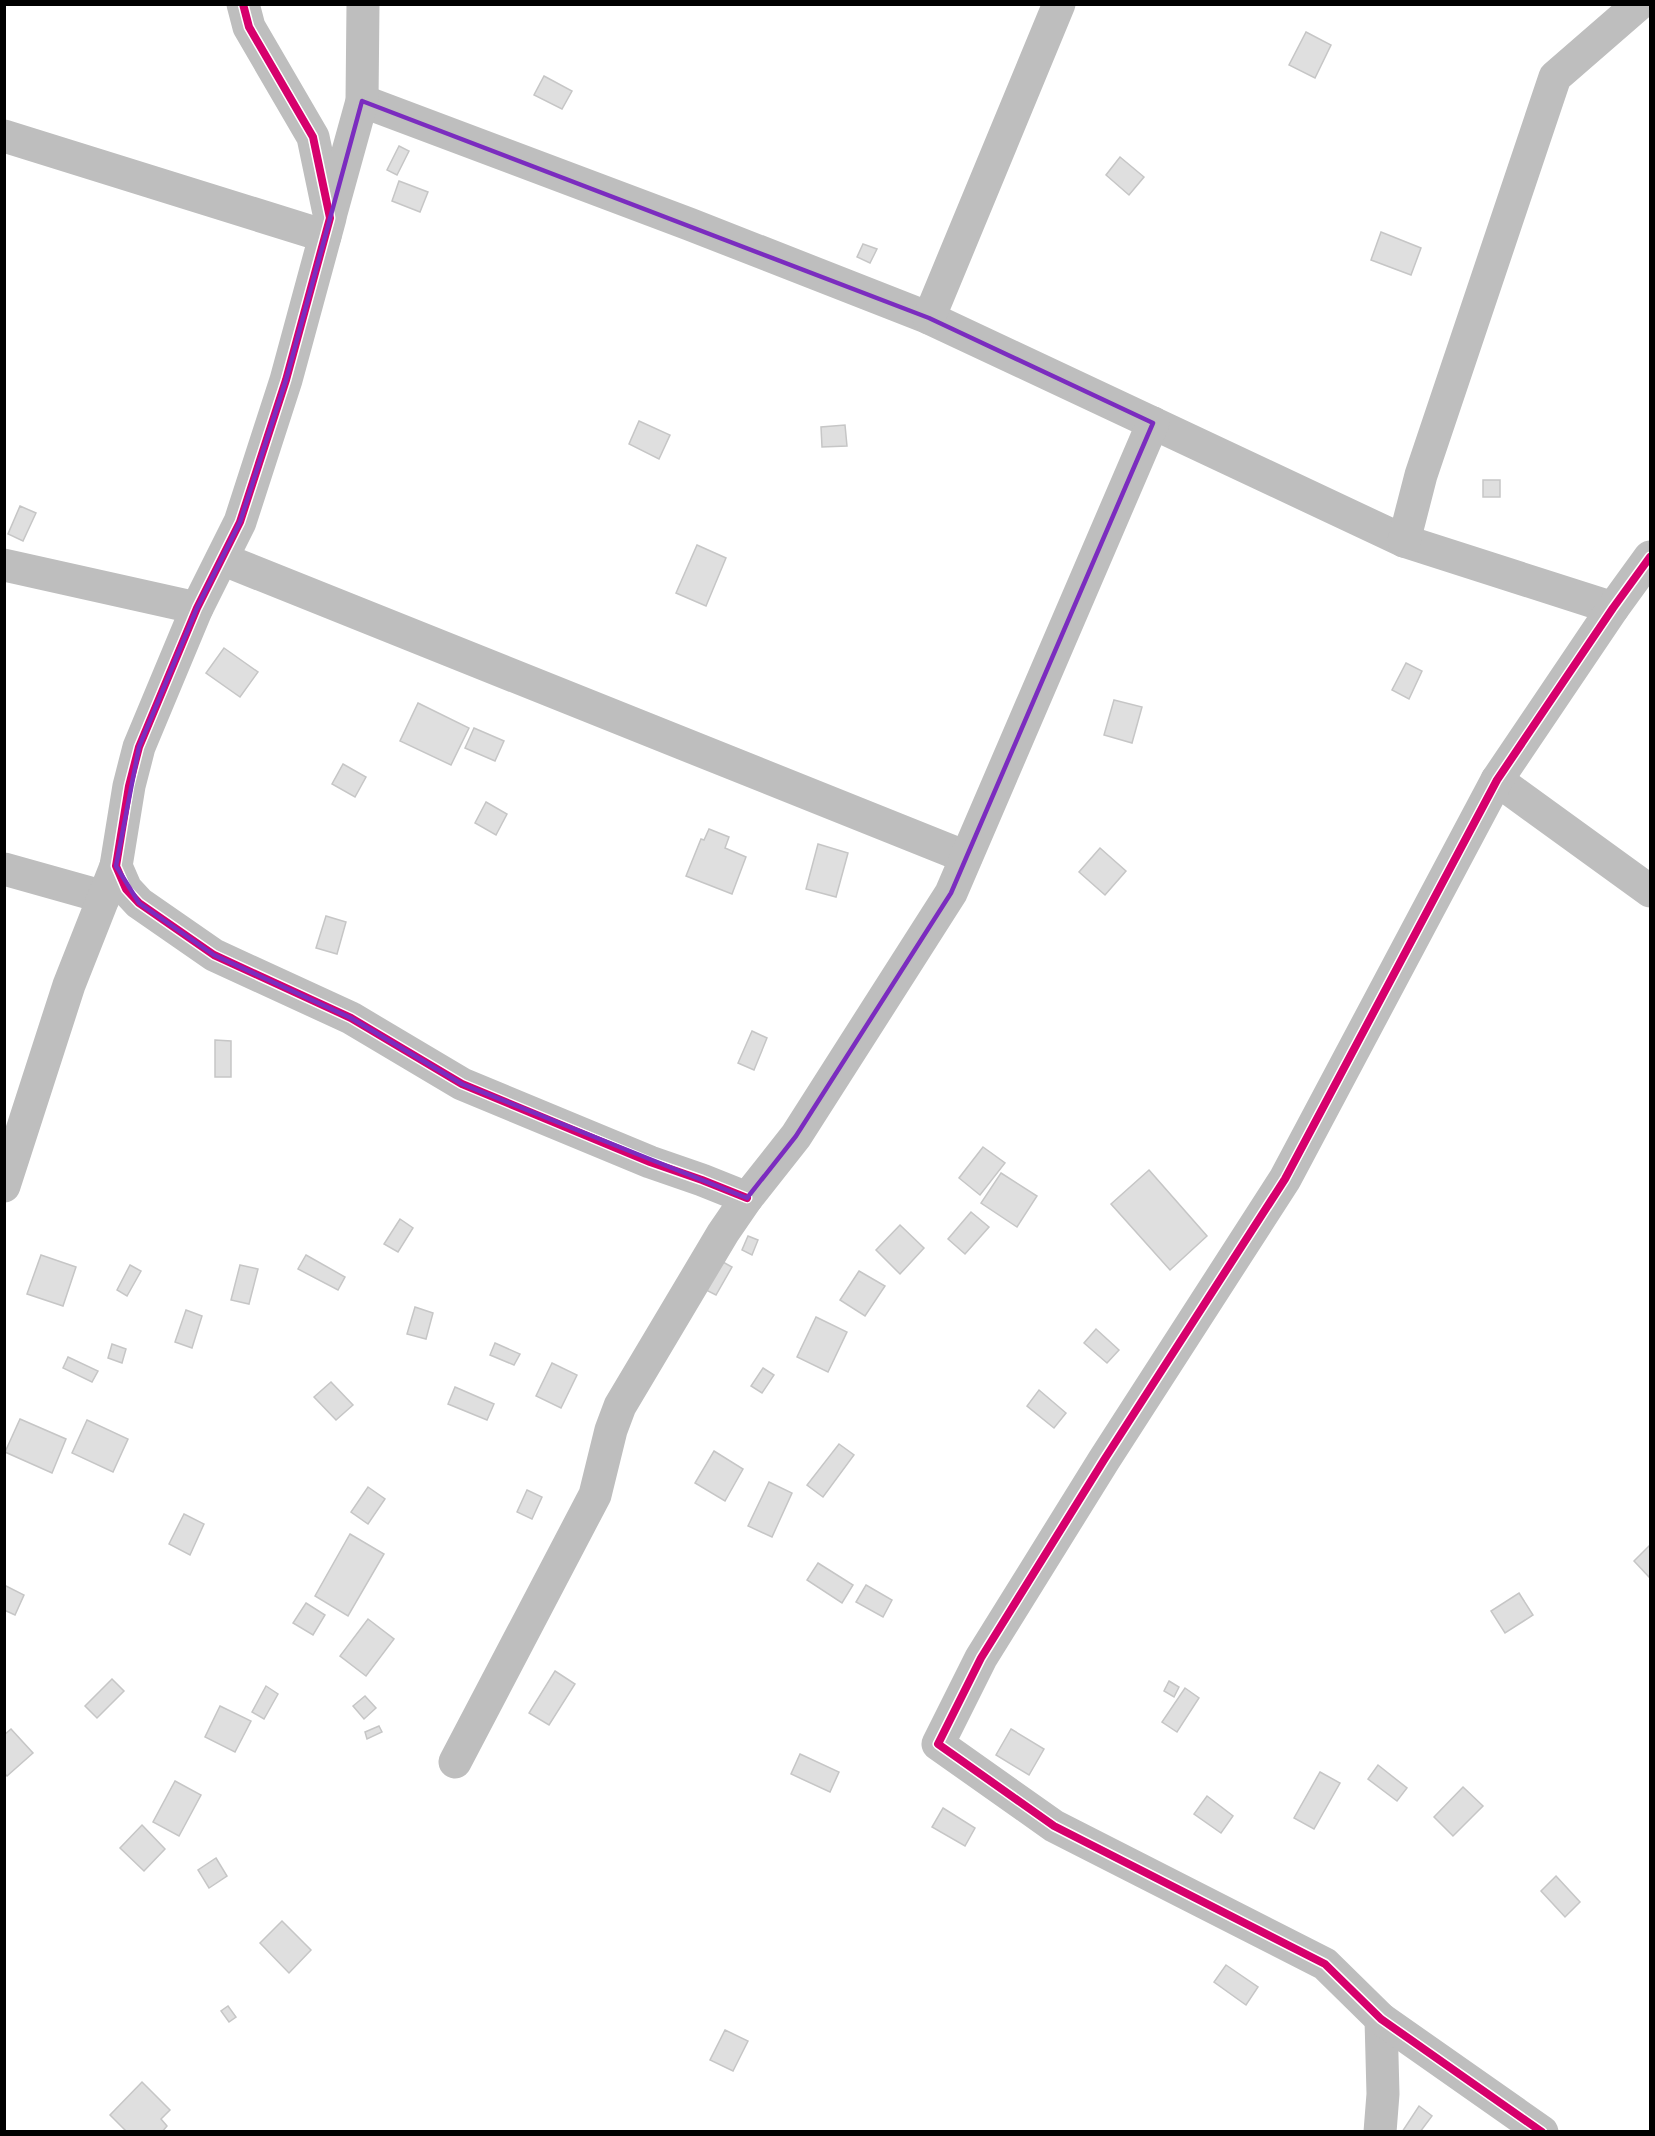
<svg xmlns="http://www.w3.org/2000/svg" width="1655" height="2136" font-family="'Work Sans',sans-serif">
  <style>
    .building { fill: #dfdfdf; stroke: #c6c6c6; stroke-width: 1.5 }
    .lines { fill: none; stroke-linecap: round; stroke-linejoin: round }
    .minor { stroke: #bebebe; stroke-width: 33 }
    .cycleway-casing { stroke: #fff; stroke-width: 11 }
    .cycleway { stroke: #d6006c; stroke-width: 8 }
    .marked { fill: none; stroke: #7b2cbf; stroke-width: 4.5; stroke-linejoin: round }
  </style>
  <rect width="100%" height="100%" fill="#fff"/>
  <!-- building -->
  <g class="building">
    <path d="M1306 32 1331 45 1315 78 1289 65Z"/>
    <path d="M544 76 572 91 562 109 534 95Z"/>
    <path d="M399 146 409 151 397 175 387 170Z"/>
    <path d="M1120 157 1144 177 1129 195 1106 175Z"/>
    <path d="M399 181 428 192 420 212 392 201Z"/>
    <path d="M1381 232 1421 248 1411 275 1371 260Z"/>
    <path d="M863 244 877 249 870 263 857 257Z"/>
    <path d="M639 421 670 435 659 459 629 444Z"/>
    <path d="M845 425 847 446 822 447 821 427Z"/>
    <rect x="1483" y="480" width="17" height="17"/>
    <path d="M20 506 36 513 23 541 8 534Z"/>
    <path d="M697 545 726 558 706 606 676 593Z"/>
    <path d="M224 648 258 672 240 697 206 673Z"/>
    <path d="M1406 663 1422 671 1409 699 1392 690Z"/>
    <path d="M1114 700 1142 707 1132 743 1104 735Z"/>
    <path d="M418 703 469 728 451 765 400 741Z"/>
    <path d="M474 728 504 741 495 761 465 748Z"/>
    <path d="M343 764 366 777 355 797 332 784Z"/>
    <path d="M486 802 507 814 496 835 475 823Z"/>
    <path d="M709 829 729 837 725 848 746 857 732 894 686 876 701 839 704 840Z"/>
    <path d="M818 844 848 853 836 897 806 889Z"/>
    <path d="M1100 848 1126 871 1105 895 1079 872Z"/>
    <path d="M326 916 346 922 337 954 316 948Z"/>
    <path d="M752 1031 767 1038 754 1070 738 1063Z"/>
    <path d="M215 1040 231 1041V1077H215Z"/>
    <path d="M983 1147 1005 1163 980 1195 959 1178Z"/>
    <path d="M1149 1170 1207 1236 1170 1270 1111 1204Z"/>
    <path d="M1001 1173 1037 1196 1017 1227 981 1203Z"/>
    <path d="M971 1212 989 1227 965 1254 948 1239Z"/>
    <path d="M400 1219 413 1228 398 1252 384 1244Z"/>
    <path d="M900 1225 924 1248 900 1274 876 1250Z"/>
    <path d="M748 1236 758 1240 752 1255 742 1250Z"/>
    <path d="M41 1255 76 1267 63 1306 27 1294Z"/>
    <path d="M306 1255 345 1277 338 1290 298 1269Z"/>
    <path d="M714 1257 732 1267 716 1295 698 1286Z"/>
    <path d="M130 1265 141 1271 127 1296 117 1290Z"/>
    <path d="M240 1265 258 1269 249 1304 231 1300Z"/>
    <path d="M859 1271 885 1286 865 1316 840 1300Z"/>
    <path d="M415 1307 433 1313 426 1339 407 1334Z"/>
    <path d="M186 1310 202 1316 192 1348 175 1342Z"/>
    <path d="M816 1317 847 1332 828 1372 797 1357Z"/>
    <path d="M1096 1329 1119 1350 1107 1363 1084 1343Z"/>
    <path d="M495 1343 520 1354 514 1365 490 1355Z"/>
    <path d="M112 1344 126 1349 122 1363 108 1358Z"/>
    <path d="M68 1357 98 1371 92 1382 63 1368Z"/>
    <path d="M552 1363 577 1375 561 1408 536 1396Z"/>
    <path d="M763 1368 774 1375 762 1393 751 1386Z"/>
    <path d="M331 1382 353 1405 336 1420 314 1397Z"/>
    <path d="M455 1387 494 1404 487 1420 448 1404Z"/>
    <path d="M1039 1390 1066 1413 1054 1428 1027 1406Z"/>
    <path d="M20 1419 66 1439 52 1473 5 1452Z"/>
    <path d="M87 1420 128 1439 113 1472 72 1453Z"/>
    <path d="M839 1444 854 1455 823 1497 807 1485Z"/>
    <path d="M714 1451 743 1469 725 1501 695 1483Z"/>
    <path d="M769 1482 792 1493 772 1537 748 1526Z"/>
    <path d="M368 1487 385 1499 368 1524 351 1512Z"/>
    <path d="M527 1490 542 1497 532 1519 517 1512Z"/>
    <path d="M184 1514 204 1524 190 1555 169 1544Z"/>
    <path d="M350 1534 384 1554 348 1616 315 1596Z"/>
    <path d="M1650 1545V1578L1634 1561Z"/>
    <path d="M818 1563 853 1585 842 1603 807 1580Z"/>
    <path d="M4 1585 24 1595 15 1615 4 1610Z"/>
    <path d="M866 1585 892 1600 883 1617 856 1602Z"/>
    <path d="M1519 1593 1533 1615 1505 1633 1491 1611Z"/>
    <path d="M306 1603 325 1615 313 1635 293 1623Z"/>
    <path d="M368 1619 394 1639 366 1676 340 1656Z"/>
    <path d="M555 1671 575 1684 549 1725 529 1713Z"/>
    <path d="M112 1679 124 1691 97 1718 85 1706Z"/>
    <path d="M1169 1681 1179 1687 1174 1697 1164 1691Z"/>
    <path d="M266 1686 278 1694 264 1719 252 1712Z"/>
    <path d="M1185 1688 1199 1698 1177 1732 1162 1722Z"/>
    <path d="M365 1696 376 1708 364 1719 353 1706Z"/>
    <path d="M220 1706 251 1721 235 1752 205 1737Z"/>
    <path d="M379 1726 382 1732 367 1739 365 1732Z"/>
    <path d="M11 1729 33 1753 7 1776 4 1773V1735Z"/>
    <path d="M1011 1729 1044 1749 1029 1775 996 1755Z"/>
    <path d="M800 1754 839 1772 830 1792 791 1774Z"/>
    <path d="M1378 1765 1407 1788 1397 1801 1368 1779Z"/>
    <path d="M1320 1772 1340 1783 1314 1829 1294 1818Z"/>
    <path d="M175 1781 201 1795 179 1836 153 1822Z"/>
    <path d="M1463 1787 1483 1806 1453 1836 1434 1817Z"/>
    <path d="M1207 1796 1233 1816 1221 1833 1194 1814Z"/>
    <path d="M943 1808 975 1828 965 1846 932 1827Z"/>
    <path d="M142 1825 165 1849 144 1871 120 1848Z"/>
    <path d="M216 1858 227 1876 209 1888 198 1870Z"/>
    <path d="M1556 1876 1580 1902 1565 1917 1541 1891Z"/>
    <path d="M282 1921 311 1950 289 1973 260 1943Z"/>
    <path d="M1226 1965 1258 1987 1246 2005 1214 1982Z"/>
    <path d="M228 2006 236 2017 229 2022 221 2011Z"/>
    <path d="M725 2030 748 2041 733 2071 710 2060Z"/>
    <path d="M142 2082 170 2110 161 2119 167 2126 162 2132H127L110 2115Z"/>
    <path d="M1419 2106 1432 2116 1420 2132H1402Z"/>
  </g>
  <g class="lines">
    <!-- minor -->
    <g class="minor">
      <path d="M243 4 249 27 313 137 330 218 286 380 240 522 197 608 139 747 129 786 116 866 126 889 139 903 214 955 351 1018 462 1084 650 1162 702 1180 747 1198"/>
      <path d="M362 101 689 224 929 318 1404 541 1613 608"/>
      <path d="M4 136 325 236"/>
      <path d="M331 213 362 101 363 4"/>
      <path d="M929 318 1059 4"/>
      <path d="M1404 541 1421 475 1555 77 1639 4"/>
      <path d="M222 559 966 857"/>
      <path d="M4 565 197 608"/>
      <path d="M1497 780 1650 891"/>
      <path d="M4 869 104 897"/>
      <path d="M4 1186 69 985 116 866"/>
      <path d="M455 1762 595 1495 611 1430 620 1406 723 1233 747 1198 796 1136 951 893 1153 423"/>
      <path d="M1380 2132 1383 2094 1381 2019"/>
      <path d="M1542 2132 1381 2019 1325 1964 1054 1826 938 1744 981 1658 1104 1460 1285 1179 1497 780 1613 608 1650 557"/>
    </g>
    <defs>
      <g id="cycleway">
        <path d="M243 4 249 27 313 137 330 218 286 380 240 522 197 608 139 747 129 786 116 866 126 889 139 903 214 955 351 1018 462 1084 650 1162 702 1180 747 1198"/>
        <path d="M1542 2132 1381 2019 1325 1964 1054 1826 938 1744 981 1658 1104 1460 1285 1179 1497 780 1613 608 1650 557"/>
      </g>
    </defs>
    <!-- cycleway casing -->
    <use href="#cycleway" class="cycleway-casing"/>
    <!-- cycleway -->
    <use href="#cycleway" class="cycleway"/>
  </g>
  <!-- marked area -->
  <path class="marked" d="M362 101 929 318 1153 423 951 893 796 1136 747 1198 462 1084 351 1018 214 955 139 903 116 866 139 747 197 608 240 522 286 380Z"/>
  <!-- border -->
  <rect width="1655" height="2136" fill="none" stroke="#000000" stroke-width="12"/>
</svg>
